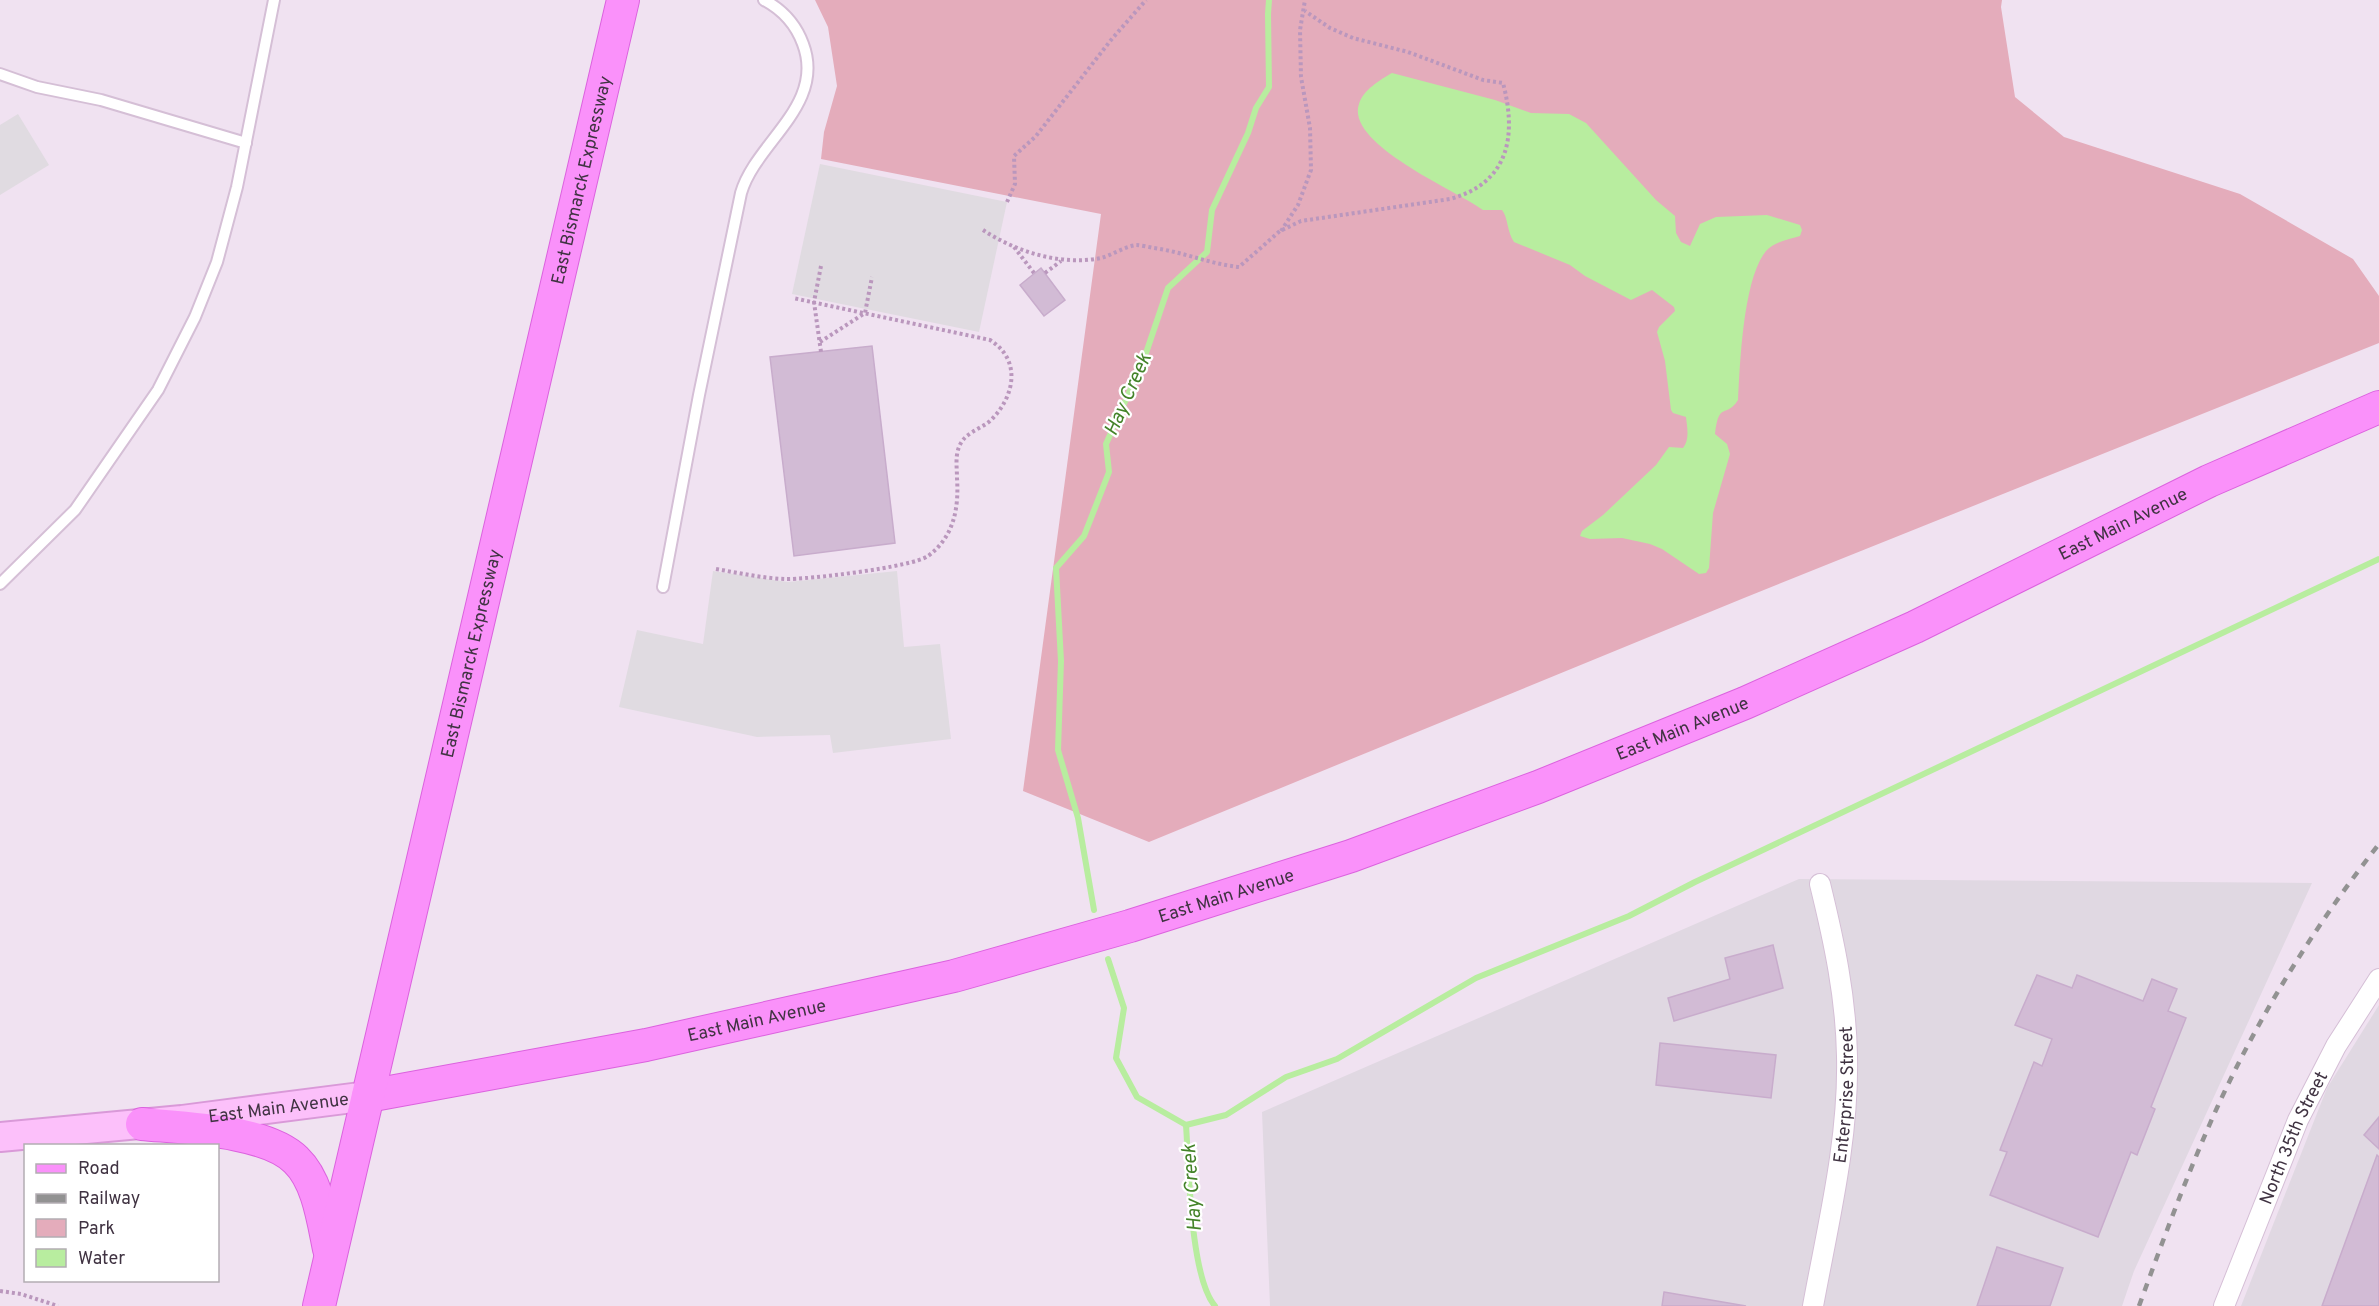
<svg xmlns="http://www.w3.org/2000/svg" width="2379" height="1306" font-family="Overpass,sans-serif">
  <style>
    .industrial { fill: #e0d8e2 }
    .green { fill: #e4acbb }
    .parking { fill: #e0dbe1 }
    .water { fill: #b8ed9f }
    .lines { fill: none; stroke-linecap: round; stroke-linejoin: round }
    .stream { stroke: #b8ed9f; stroke-width: 6 }
    .building { fill: #d2bbd5; stroke: #c8accc; stroke-width: 1.5 }
    .service-casing { stroke: #d5bfd6; stroke-width: 14 }
    .minor-casing { stroke: #d5bfd6; stroke-width: 22 }
    .secondary-casing { stroke: #d999d8; stroke-width: 32 }
    .primary-casing { stroke: #db62de; stroke-width: 34 }
    .path { stroke: #ba97bd; stroke-width: 4; stroke-dasharray: 3 3; stroke-linecap: butt }
    .service { stroke: #fff; stroke-width: 10 }
    .minor { stroke: #fff; stroke-width: 20 }
    .secondary { stroke: #fcc0fa; stroke-width: 28 }
    .primary { stroke: #fa91fa; stroke-width: 32 }
    .rail { stroke: #929292; stroke-width: 4.5; stroke-dasharray: 8 8; stroke-linecap: butt }
    .labels { text-anchor: middle; stroke-width: 4.5; stroke-linejoin: round; paint-order: stroke }
    .street-label { font-size: 18px; fill: #403342; stroke: #fff }
    .water-label { font-size: 20px; font-style: italic; fill: #448329; stroke: #fff }
  </style>
  <rect width="100%" height="100%" fill="#f0e2f1"/>
  <!-- industrial -->
  <g class="industrial">
    <path d="M1799 879 2312 883 2134 1271 2122 1306H1270L1262 1112Z"/>
    <path d="M2379 1005V1306H2241L2327 1088Z"/>
  </g>
  <!-- green -->
  <path class="green" d="M815 0H2002L2001 7 2015 97 2064 137 2240 194 2353 259 2379 296V343L1744 598 1149 842 1023 791 1101 214 821 159 824 132 837 86 828 27Z"/>
  <!-- parking -->
  <g class="parking">
    <path d="M18 114 49 165 0 195V125Z"/>
    <path d="M820 164 1007 202 979 332 792 294Z"/>
    <path d="M713 571 788 582 897 571 904 647 940 644 951 739 833 753 830 735 757 737 619 707 637 630 703 644Z"/>
  </g>
  <!-- water -->
  <path class="water" d="M1392 73 1495 100 1531 113 1569 114 1586 123 1656 200 1675 216 1676 233 1681 242 1690 246 1700 224 1716 217 1767 215 1800 225 1802 230 1800 236C1789 239 1774 242 1766 251 1743 279 1740 364 1738 400 1726 419 1719 400 1715 434L1727 444 1730 454 1713 513 1709 568 1706 573 1699 574 1662 549 1650 544 1622 538 1590 539 1580 536 1582 531 1603 515 1656 465 1669 447 1683 448C1690 439 1687 427 1686 417L1673 413 1671 410 1665 361 1657 332 1659 327 1675 311 1674 307 1652 290 1631 300 1585 276 1570 265 1514 242C1507 232 1508 217 1502 210H1483C1457 191 1345 144 1359 104 1363 90 1380 80 1392 73Z"/>
  <g class="lines">
    <!-- stream -->
    <g class="stream">
      <path d="M1094 910 1078 818 1058 750 1061 661 1056 568 1084 536 1109 472 1106 444 1144 359 1168 288 1207 252 1212 210 1248 133 1256 108 1269 87 1268 14 1269 0"/>
      <path d="M1108 959 1124 1008 1116 1058 1137 1097 1186 1125C1189 1166 1190 1277 1215 1306"/>
      <path d="M1186 1125 1226 1115 1286 1077 1337 1059 1476 978 1629 916 1695 882 2379 559"/>
    </g>
  </g>
  <!-- building -->
  <g class="building">
    <path d="M1041 268 1065 300 1044 316 1020 285Z"/>
    <path d="M872 346 895 543 794 556 770 357Z"/>
    <path d="M1773 945 1783 988 1674 1021 1668 998 1730 979 1725 958Z"/>
    <path d="M2037 975 2072 988 2077 975 2143 1001 2152 979 2177 989 2168 1011 2186 1018 2151 1107 2155 1109 2137 1155 2131 1152 2098 1237 1990 1195 2007 1152 2000 1150 2034 1062 2042 1066 2052 1039 2015 1025Z"/>
    <path d="M1660 1043 1776 1055 1771 1098 1656 1085Z"/>
    <path d="M2379 1117V1149L2364 1135Z"/>
    <path d="M2377 1155 2379 1157V1306H2322Z"/>
    <path d="M1997 1247 2063 1268 2050 1306H1977Z"/>
    <path d="M1664 1292 1746 1306H1662Z"/>
  </g>
  <g class="lines">
    <defs>
      <g id="service">
        <path d="M0 74 37 87 101 100 246 143"/>
        <path d="M0 584 75 510 158 390 195 317 217 262 237 187 274 0"/>
        <path d="M663 587 699 395 741 193C756 142 826 105 803 44 796 25 783 10 764 0"/>
      </g>
      <g id="minor">
        <path id="s1" d="M1813 1306C1828 1224 1849 1140 1847 1056 1846 997 1834 941 1820 884"/>
        <path id="s2" d="M2224 1306 2298 1120 2336 1046 2379 979"/>
      </g>
      <g id="secondary">
        <path id="s3" d="M0 1137 182 1120 368 1096"/>
      </g>
      <g id="primary">
        <path id="s4" d="M368 1096 646 1045 954 976 1130 926 1351 856 1538 787 1745 703 1915 627 2209 481 2379 407"/>
        <path d="M142 1124C183 1128 266 1130 296 1160 318 1181 323 1220 329 1249"/>
        <path id="s5" d="M319 1306 623 0"/>
      </g>
    </defs>
    <!-- service casing -->
    <use href="#service" class="service-casing"/>
    <!-- minor casing -->
    <use href="#minor" class="minor-casing"/>
    <!-- secondary casing -->
    <use href="#secondary" class="secondary-casing"/>
    <!-- primary casing -->
    <use href="#primary" class="primary-casing"/>
    <!-- path -->
    <g class="path">
      <path d="M1007 202 1015 184 1014 156 1036 136 1111 40 1146 0"/>
      <path d="M983 230C1016 252 1062 266 1101 258 1112 255 1124 247 1136 245 1141 245 1148 247 1154 248 1183 252 1210 264 1239 267L1280 231 1301 221 1450 199C1509 183 1517 136 1503 83L1483 80 1408 52 1353 38 1330 28 1305 11"/>
      <path d="M1281 231 1298 205 1311 170 1310 128 1301 77 1300 30 1305 0"/>
      <path d="M1014 247 1034 273"/>
      <path d="M821 266 814 302 821 352"/>
      <path d="M1045 273 1061 261"/>
      <path d="M820 342 865 313 872 277"/>
      <path d="M716 569C739 573 762 578 784 579 806 580 913 567 928 556 954 537 959 508 957 478 957 468 955 457 959 447 964 433 979 430 990 421 1015 397 1022 360 990 340L793 298"/>
      <path d="M0 1291 21 1294 58 1306"/>
    </g>
    <!-- service -->
    <use href="#service" class="service"/>
    <!-- minor -->
    <use href="#minor" class="minor"/>
    <!-- secondary -->
    <use href="#secondary" class="secondary"/>
    <!-- primary -->
    <use href="#primary" class="primary"/>
    <!-- rail -->
    <path class="rail" d="M2139 1306C2162 1243 2185 1180 2212 1119 2255 1022 2313 928 2379 844"/>
  </g>
  <g class="labels">
    <!-- street labels -->
    <g class="street-label">
      <text dy="6" stroke="none"><textPath href="#s5" startOffset="1156">East Bismarck Expressway</textPath></text>
      <text dy="6" stroke="none"><textPath href="#s4" startOffset="1854">East Main Avenue</textPath></text>
      <text dy="6" stroke="none"><textPath href="#s5" startOffset="670">East Bismarck Expressway</textPath></text>
      <text dy="6" stroke="none"><textPath href="#s4" startOffset="1368">East Main Avenue</textPath></text>
      <text dy="6" stroke="none"><textPath href="#s4" startOffset="882">East Main Avenue</textPath></text>
      <text dy="6" stroke="none"><textPath href="#s4" startOffset="396">East Main Avenue</textPath></text>
      <text dy="6" stroke="none"><textPath href="#s1" startOffset="214">Enterprise Street</textPath></text>
      <text dy="6" stroke="none"><textPath href="#s3" startOffset="280">East Main Avenue</textPath></text>
      <text dy="6" stroke="none"><textPath href="#s2" startOffset="182">North 35th Street</textPath></text>
    </g>
    <!-- water labels -->
    <g class="water-label">
      <text transform="translate(1127 394) rotate(-66)" y="7">Hay Creek</text>
      <text transform="translate(1191 1188) rotate(-94)" y="7">Hay Creek</text>
    </g>
  </g>
  <!-- legend -->
  <rect x="24" y="1144" width="195" height="138" fill="#ffffff" stroke="#b3adb3" stroke-width="1.5"/>
  <rect x="36" y="1164" width="30" height="9" fill="#fa91fa" stroke="#b3adb3" stroke-width="1.5"/>
  <text x="78" y="1174" font-size="18" fill="#403342">Road</text>
  <rect x="36" y="1194" width="30" height="9" fill="#929292" stroke="#b3adb3" stroke-width="1.5"/>
  <text x="78" y="1204" font-size="18" fill="#403342">Railway</text>
  <rect x="36" y="1219" width="30" height="18" fill="#e4acbb" stroke="#b3adb3" stroke-width="1.5"/>
  <text x="78" y="1234" font-size="18" fill="#403342">Park</text>
  <rect x="36" y="1249" width="30" height="18" fill="#b8ed9f" stroke="#b3adb3" stroke-width="1.5"/>
  <text x="78" y="1264" font-size="18" fill="#403342">Water</text>
</svg>
